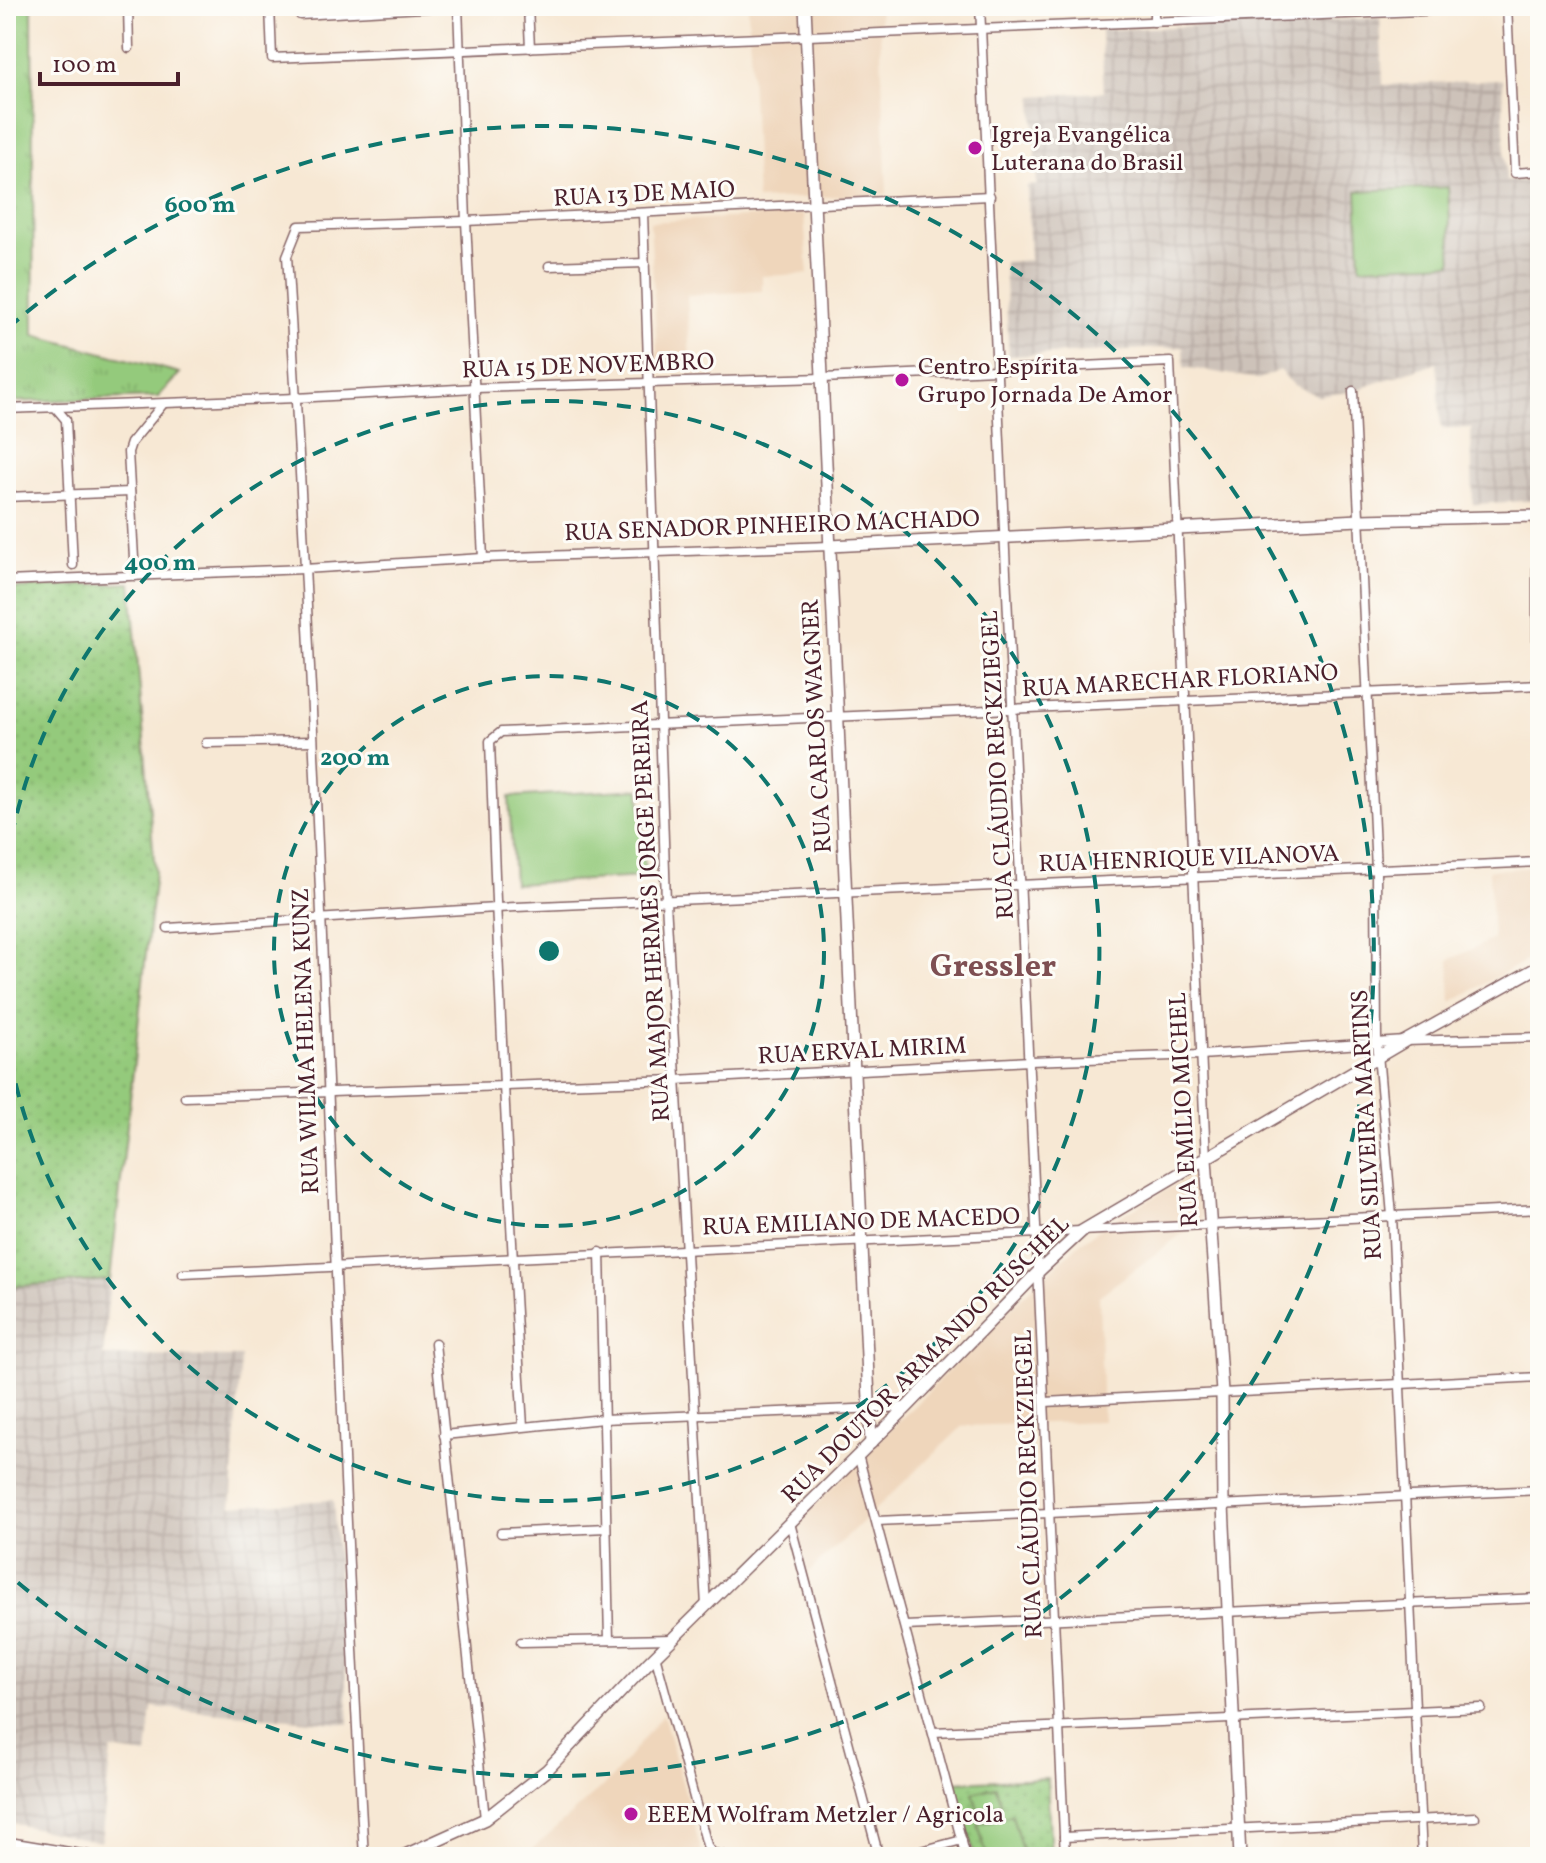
<svg xmlns="http://www.w3.org/2000/svg" width="1546" height="1863" font-family="Vollkorn,serif">
  <style>
    .built { fill: #efd6bb }
    .industrial { fill: url(#industrial-grid) }
    .grass { fill: url(#grass-tufts); stroke: #6f7454; stroke-width: 2 }
    .park { fill: url(#park-dots); stroke: #6f7454; stroke-width: 2 }
    .pitch { fill: #94ca7c; stroke: #6f7454; stroke-width: 2 }
    .lines { fill: none; stroke-linecap: round; stroke-linejoin: round }
    .street-casing { stroke: #876566; stroke-width: 11 }
    .secondary-casing { stroke: #876566; stroke-width: 14 }
    .street { stroke: #fff; stroke-width: 8 }
    .secondary { stroke: #fff; stroke-width: 11 }
    .ring { fill: none; stroke: #0f766e; stroke-width: 4; stroke-dasharray: 14 10 }
    .poi-dot { fill: #b5179e; stroke: #fdfcf7; stroke-width: 3 }
    .labels { text-anchor: middle; stroke-width: 6; stroke-linejoin: round; paint-order: stroke }
    .poi-label { font-size: 24px; fill: #4a1f2b; stroke: #fdfcf7; text-anchor: start }
    .street-label { font-size: 24px; fill: #4a1f2b; stroke: #fdfcf7 }
    .district-label { font-size: 32px; font-weight: bold; fill: #7e4f52; stroke: #fdfcf7 }
    .centre { fill: #0f766e; stroke: #fdfcf7; stroke-width: 4 }
    .ring-label { font-size: 24px; text-anchor: middle; font-weight: bold; fill: #0f766e; stroke: #fdfcf7; stroke-width: 6; stroke-linejoin: round; paint-order: stroke }
  </style>
  <defs>
    <pattern id="industrial-grid" width="8" height="8" patternUnits="userSpaceOnUse" patternTransform="scale(2)"><rect width="8" height="8" fill="#cdc2b9"/><path d="M0 4h8M4 0v8" fill="none" stroke="#b2a69f"/></pattern>
    <pattern id="grass-tufts" width="24" height="20" patternUnits="userSpaceOnUse" patternTransform="scale(2)"><rect width="24" height="20" fill="#94ca7c"/><path d="M3 7l-1-3M5 7V3M7 7l1-3M15 17l-1-3M17 17v-4M19 17l1-3" fill="none" stroke="#81ad6b"/></pattern>
    <pattern id="park-dots" width="8" height="8" patternUnits="userSpaceOnUse" patternTransform="scale(2)"><rect width="8" height="8" fill="#94ca7c"/><path d="M2 2h.1M6 6h.1" fill="none" stroke="#81ad6b" stroke-width="1.8" stroke-linecap="round"/></pattern>
  </defs>
  <rect width="100%" height="100%" fill="#fdfcf7"/>
  <filter id="ink" filterUnits="userSpaceOnUse"><feTurbulence type="fractalNoise" baseFrequency=".0125" numOctaves="2"/><feDisplacementMap in="SourceGraphic" scale="16" xChannelSelector="R" yChannelSelector="G"/><feConvolveMatrix kernelMatrix="1 2 1 2 8 2 1 2 1" color-interpolation-filters="sRGB"/></filter>
  <filter id="wash" filterUnits="userSpaceOnUse"><feTurbulence type="fractalNoise" baseFrequency=".006" numOctaves="4" result="noise"/><feDisplacementMap in="SourceGraphic" scale="32" xChannelSelector="R" yChannelSelector="G"/><feGaussianBlur stdDeviation="1.8" result="paint"/><feColorMatrix in="noise" values="0 0 0 0 0 0 0 0 0 0 0 0 0 0 0 0 0 1.4 0 .05"/><feComposite in="paint" operator="in"/></filter>
  <g filter="url(#wash)">
    <rect width="100%" height="100%" fill="#f7e8d4"/>
    <!-- built -->
    <g class="built">
      <path d="M748 6H879L887 194 757 200Z"/>
      <path d="M804 214 808 274 762 276V291L687 295 690 366 658 368 650 222Z"/>
      <path d="M1540 867V953L1451 1002 1449 960 1493 939 1489 870Z"/>
      <path d="M1199 1171 1203 1218 1099 1296 1103 1421 963 1426 808 1573 795 1526 1022 1297 1081 1242 1119 1217Z"/>
      <path d="M663 1714 703 1857H517L532 1849 612 1778Z"/>
    </g>
    <!-- industrial -->
    <g class="industrial">
      <path d="M1380 18 1383 85 1502 80 1506 181 1540 180V500L1473 504 1471 428H1441L1437 362 1353 391 1319 396 1294 385 1279 370 1259 379 1184 367 1183 347 1009 356 1004 262 1030 260 1027 186 1037 185 1033 96 1104 92 1101 30Z"/>
      <path d="M110 1280 103 1356 241 1357 231 1506 333 1500 349 1724 152 1707 147 1755 111 1750 101 1842 6 1822V1287Z"/>
    </g>
    <!-- grass -->
    <path class="grass" d="M6 6H32L34 335 180 373 158 397 6 402Z"/>
    <!-- park -->
    <g class="park">
      <path d="M131 583 155 872 110 1280 6 1287V589Z"/>
      <path d="M1047 1778 1051 1857H975L954 1782Z"/>
    </g>
    <!-- pitch -->
    <g class="pitch">
      <path d="M1448 187 1452 263 1360 267 1357 191Z"/>
      <path d="M640 789 645 877 514 884 509 797Z"/>
      <path d="M996 1787 1001 1803 978 1810 973 1793Z"/>
      <path d="M1012 1815 1024 1857H987L978 1824Z"/>
    </g>
  </g>
  <g filter="url(#ink)">
    <g class="lines">
      <defs>
        <g id="street">
          <path d="M128 6 129 48"/>
          <path d="M270 6 272 58 1540 6"/>
          <path d="M528 6 530 48"/>
          <path d="M980 6 1065 1857"/>
          <path d="M1154 6V22"/>
          <path d="M1507 6 1515 173 1540 171"/>
          <path d="M300 15 458 6 466 221 483 558"/>
          <path d="M643 213 666 901 706 1606"/>
          <path d="M549 266 645 263"/>
          <path d="M1353 391 1376 870 1377 1042 1392 1216 1422 1857"/>
          <path d="M55 407 66 420 73 565"/>
          <path d="M6 409 296 398 475 388 823 378 1170 362 1206 1159"/>
          <path d="M6 497 130 492"/>
          <path d="M1537 516V685L1540 743"/>
          <path d="M135 576 128 452 131 443 163 404"/>
          <path d="M6 581 304 569 483 558 830 546"/>
          <path d="M206 743 312 741"/>
          <path d="M168 928 496 908 1540 862"/>
          <path d="M185 1097 676 1080 1030 1061 1201 1055 1405 1041 1540 1037"/>
          <path d="M600 1252 609 1640"/>
          <path d="M183 1274 1540 1209"/>
          <path d="M435 1343 485 1819"/>
          <path d="M1045 1402 1540 1377"/>
          <path d="M523 1426C508 1198 498 969 490 741L501 732C848 716 1194 698 1540 685"/>
          <path d="M444 1435 603 1419 906 1407"/>
          <path d="M858 1455 966 1857"/>
          <path d="M877 1521 1540 1490"/>
          <path d="M790 1523 879 1857"/>
          <path d="M501 1533 606 1528"/>
          <path d="M905 1626 1540 1598"/>
          <path d="M521 1642 672 1639"/>
          <path d="M655 1655 707 1845 712 1853 731 1857"/>
          <path d="M933 1732 1481 1708"/>
          <path d="M1064 1837 1475 1817"/>
          <path d="M364 1857C333 1324 322 789 287 256L299 226 466 221 990 196"/>
          <path d="M898 1857 962 1840"/>
        </g>
        <g id="secondary">
          <path d="M805 6 871 1443"/>
          <path d="M830 546 1360 520 1540 516"/>
          <path d="M1206 1159 1222 1392 1223 1505 1240 1857"/>
          <path d="M6 1843 90 1857"/>
          <path d="M401 1857 485 1819 547 1770 647 1664 907 1407 1040 1270 1082 1231 1405 1041 1540 966"/>
        </g>
      </defs>
      <!-- street casing -->
      <use href="#street" class="street-casing"/>
      <!-- secondary casing -->
      <use href="#secondary" class="secondary-casing"/>
      <!-- street -->
      <use href="#street" class="street"/>
      <!-- secondary -->
      <use href="#secondary" class="secondary"/>
    </g>
  </g>
  <!-- distance rings -->
  <g class="ring">
    <circle cx="549" cy="951" r="275"/>
    <path d="M7 860A550 550 0 1 1 7 1042"/>
    <path d="M8 328A825 825 0 1 1 8 1574"/>
  </g>
  <!-- markers -->
  <g class="poi-dot">
    <circle cx="975" cy="148" r="8"/>
    <circle cx="902" cy="380" r="8"/>
    <circle cx="631" cy="1814" r="8"/>
  </g>
  <g class="labels">
    <!-- poi labels -->
    <g class="poi-label">
      <text x="991" y="142">Igreja Evangélica<tspan x="991" dy="28">Luterana do Brasil</tspan></text>
      <text x="918" y="374">Centro Espírita<tspan x="918" dy="28">Grupo Jornada De Amor</tspan></text>
      <text x="647" y="1822">EEEM Wolfram Metzler / Agricola</text>
    </g>
    <!-- street labels -->
    <g class="street-label">
      <text transform="translate(644 193) rotate(-3)" y="8">RUA 13 DE MAIO</text>
      <text transform="translate(588 365) rotate(-2)" y="8">RUA 15 DE NOVEMBRO</text>
      <text transform="translate(772 525) rotate(-2)" y="8">RUA SENADOR PINHEIRO MACHADO</text>
      <text transform="translate(1180 680) rotate(-3)" y="8">RUA MARECHAR FLORIANO</text>
      <text transform="translate(816 726) rotate(-93)" y="8">RUA CARLOS WAGNER</text>
      <text transform="translate(997 765) rotate(-93)" y="8">RUA CLÁUDIO RECKZIEGEL</text>
      <text transform="translate(1189 858) rotate(-2)" y="8">RUA HENRIQUE VILANOVA</text>
      <text transform="translate(650 911) rotate(-93)" y="8">RUA MAJOR HERMES JORGE PEREIRA</text>
      <text transform="translate(305 1041) rotate(-92)" y="8">RUA WILMA HELENA KUNZ</text>
      <text transform="translate(862 1050) rotate(-3)" y="8">RUA ERVAL MIRIM</text>
      <text transform="translate(1183 1110) rotate(-93)" y="8">RUA EMÍLIO MICHEL</text>
      <text transform="translate(1366 1125) rotate(-93)" y="8">RUA SILVEIRA MARTINS</text>
      <text transform="translate(861 1221) rotate(-2)" y="8">RUA EMILIANO DE MACEDO</text>
      <text transform="translate(925 1359) rotate(-45)" y="8">RUA DOUTOR ARMANDO RUSCHEL</text>
      <text transform="translate(1028 1484) rotate(-92)" y="8">RUA CLÁUDIO RECKZIEGEL</text>
    </g>
    <!-- district labels -->
    <g class="district-label">
      <text x="993" y="976">Gressler</text>
    </g>
  </g>
  <circle cx="549" cy="951" r="12" class="centre"/>
  <g class="ring-label">
    <text x="200" y="212">600 m</text>
    <text x="160" y="570">400 m</text>
    <text x="355" y="765">200 m</text>
  </g>
  <!-- margin -->
  <rect width="1546" height="1863" fill="none" stroke="#fdfcf7" stroke-width="32"/>
  <!-- scale -->
  <path d="M40 72v12h138v-12" fill="none" stroke="#4a1f2b" stroke-width="4"/>
  <text x="52" y="72" font-size="24" fill="#4a1f2b" stroke="#fdfcf7" stroke-width="6" paint-order="stroke">100 m</text>
</svg>
